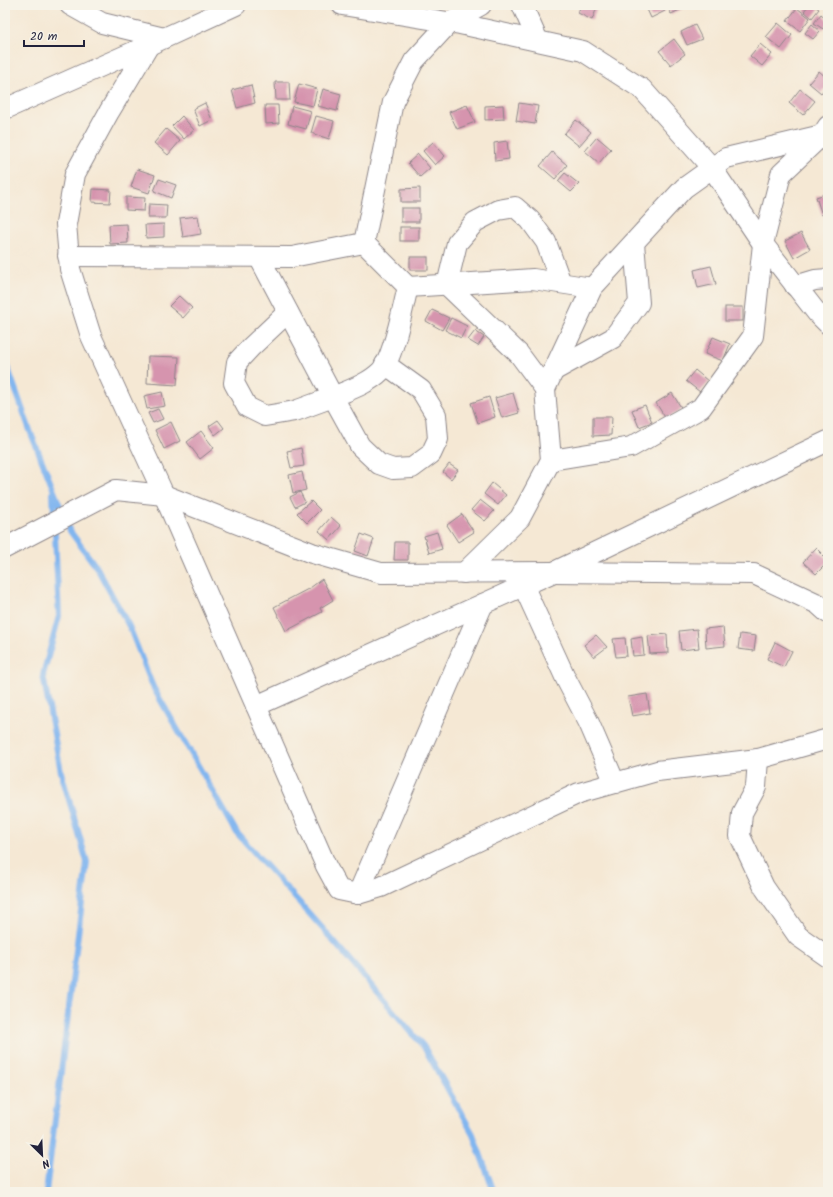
<svg xmlns="http://www.w3.org/2000/svg" width="833" height="1197" font-family="Kalam,sans-serif">
  <style>
    .lines { fill: none; stroke-linecap: round; stroke-linejoin: round }
    .stream { stroke: #82b6ef; stroke-width: 6 }
    .building { fill: #d694ae }
    .minor-casing { stroke: #8c8588; stroke-width: 22 }
    .minor { stroke: #fff; stroke-width: 20 }
  </style>
  <rect width="100%" height="100%" fill="#f7f3e8"/>
  <filter id="ink" filterUnits="userSpaceOnUse"><feTurbulence type="fractalNoise" baseFrequency=".025" numOctaves="2"/><feDisplacementMap in="SourceGraphic" scale="8" xChannelSelector="R" yChannelSelector="G"/><feConvolveMatrix kernelMatrix="1 2 1 2 8 2 1 2 1" color-interpolation-filters="sRGB"/></filter>
  <filter id="wash" filterUnits="userSpaceOnUse"><feTurbulence type="fractalNoise" baseFrequency=".012" numOctaves="4" result="noise"/><feDisplacementMap in="SourceGraphic" scale="16" xChannelSelector="R" yChannelSelector="G"/><feGaussianBlur stdDeviation="0.9" result="paint"/><feColorMatrix in="noise" values="0 0 0 0 0 0 0 0 0 0 0 0 0 0 0 0 0 1.4 0 .05"/><feComposite in="paint" operator="in"/></filter>
  <g filter="url(#wash)">
    <rect width="100%" height="100%" fill="#f5e8d4"/>
    <g class="lines">
      <!-- stream -->
      <g class="stream">
        <path d="M5 360 32 436 70 531 97 568 129 626 153 687 237 833 323 929 424 1047 473 1134 494 1192"/>
        <path d="M46 1192 87 862 61 772 43 675 59 616 53 494"/>
      </g>
    </g>
    <g id="blocks">
      <!-- building -->
      <g class="building">
        <path d="M581 5H598L592 20 578 13Z"/>
        <path d="M645 5H663L665 11 651 18Z"/>
        <path d="M667 5H684L686 7 671 14Z"/>
        <path d="M809 5H813L819 9 812 18 804 11Z"/>
        <path d="M797 8 810 18 800 31 787 21Z"/>
        <path d="M821 14 828 20V23L823 29 814 23Z"/>
        <path d="M778 23 792 35 781 49 766 37Z"/>
        <path d="M812 24 820 31 813 39 805 33Z"/>
        <path d="M695 25 702 39 687 45 681 32Z"/>
        <path d="M674 39 685 54 671 65 659 51Z"/>
        <path d="M760 44 772 54 762 66 750 56Z"/>
        <path d="M819 71 828 79V85L821 93 809 83Z"/>
        <path d="M275 82H289L290 100H276Z"/>
        <path d="M299 84 317 89 313 106 294 102Z"/>
        <path d="M251 85 255 103 237 108 232 90Z"/>
        <path d="M323 89 341 94 337 111 318 106Z"/>
        <path d="M800 89 815 101 803 115 789 103Z"/>
        <path d="M205 103 212 120 200 126 193 109Z"/>
        <path d="M519 103 538 106 535 124 516 121Z"/>
        <path d="M265 105H278L279 123 266 124Z"/>
        <path d="M467 105 475 122 457 129 449 112Z"/>
        <path d="M503 105 504 119 485 120V106Z"/>
        <path d="M292 106 311 111 306 129 288 124Z"/>
        <path d="M182 116 194 130 184 139 172 126Z"/>
        <path d="M316 116 334 121 329 139 311 133Z"/>
        <path d="M576 120 591 132 579 146 564 134Z"/>
        <path d="M166 129 180 141 168 155 154 143Z"/>
        <path d="M597 137 611 149 599 163 585 151Z"/>
        <path d="M507 141 509 159 495 161 494 143Z"/>
        <path d="M433 142 445 156 435 165 423 151Z"/>
        <path d="M552 152 567 165 555 179 540 166Z"/>
        <path d="M418 154 430 168 420 177 408 163Z"/>
        <path d="M137 169 155 175 149 193 131 187Z"/>
        <path d="M565 173 579 184 571 192 558 181Z"/>
        <path d="M159 179 176 185 171 198 154 191Z"/>
        <path d="M420 188V202H401V189Z"/>
        <path d="M93 189 111 190 110 203 92 202Z"/>
        <path d="M828 193V213L822 215 816 197Z"/>
        <path d="M126 197 145 198 144 211 126 210Z"/>
        <path d="M149 204 167 205 166 218H148Z"/>
        <rect x="401" y="208" width="18" height="14"/>
        <path d="M198 216 201 234 183 237 180 218Z"/>
        <path d="M127 224 128 243 110 244 109 225Z"/>
        <path d="M164 224V237L146 238 145 225Z"/>
        <rect x="400" y="227" width="19" height="14"/>
        <path d="M801 233 810 249 794 258 785 241Z"/>
        <rect x="410" y="257" width="18" height="13"/>
        <path d="M711 266 716 284 698 288 694 270Z"/>
        <path d="M179 296 192 308 183 318 169 306Z"/>
        <rect x="725" y="307" width="18" height="14"/>
        <path d="M432 310 449 318 442 330 426 321Z"/>
        <path d="M451 318 467 326 461 338 445 330Z"/>
        <path d="M475 331 484 337 478 346 468 340Z"/>
        <path d="M713 337 730 344 723 361 705 354Z"/>
        <path d="M148 356 179 357 177 385 147 383Z"/>
        <path d="M695 370 709 382 700 392 686 381Z"/>
        <path d="M162 392 165 406 147 409 144 396Z"/>
        <path d="M513 393 519 413 502 418 495 398Z"/>
        <path d="M672 393 682 409 666 419 656 403Z"/>
        <path d="M489 397 495 417 478 423 471 403Z"/>
        <path d="M645 405 652 422 639 427 632 410Z"/>
        <path d="M158 409 163 419 153 423 148 413Z"/>
        <path d="M593 417H612L611 435 593 436Z"/>
        <path d="M218 420 224 428 215 435 209 426Z"/>
        <path d="M171 422 180 441 164 449 155 430Z"/>
        <path d="M201 431 214 448 200 459 187 442Z"/>
        <path d="M301 448 304 466 291 468 287 451Z"/>
        <path d="M449 464 458 470 451 479 443 472Z"/>
        <path d="M302 472 306 490 293 493 289 475Z"/>
        <path d="M492 483 506 495 498 505 484 494Z"/>
        <path d="M300 492 305 502 295 507 290 497Z"/>
        <path d="M480 500 494 511 485 521 471 510Z"/>
        <path d="M311 501 320 510 307 523 297 513Z"/>
        <path d="M462 514 474 532 458 542 447 525Z"/>
        <path d="M331 517 341 526 329 540 319 531Z"/>
        <path d="M437 532 442 549 429 553 424 536Z"/>
        <path d="M361 534 374 539 368 556 355 551Z"/>
        <path d="M395 542H408V560H394Z"/>
        <path d="M816 548 828 560V562L816 574 803 562Z"/>
        <path d="M322 579 333 600 320 608 322 612 286 631 274 607 310 588Z"/>
        <path d="M723 627 725 646 706 648 705 629Z"/>
        <path d="M697 629 699 648 681 650 679 631Z"/>
        <path d="M667 634 668 653 650 654 648 636Z"/>
        <path d="M740 634 756 636 754 651 738 649Z"/>
        <path d="M596 635 607 647 594 657 584 645Z"/>
        <path d="M642 637 644 655 633 656 631 639Z"/>
        <path d="M625 638 627 656 616 657 613 639Z"/>
        <path d="M775 642 792 651 784 667 767 659Z"/>
        <path d="M647 694 650 713 632 716 628 697Z"/>
      </g>
    </g>
  </g>
  <g filter="url(#ink)">
    <use href="#blocks" fill-opacity="0" stroke="#8c8588" stroke-width="1"/>
    <g class="lines">
      <defs>
        <g id="minor">
          <path d="M70 5 102 23 164 38"/>
          <path d="M342 5 460 24 583 51 642 89 712 168 763 244 817 313 828 324"/>
          <path d="M522 5 538 41"/>
          <path d="M149 45 109 112 75 174 66 224 70 269 91 336 164 495 326 866 339 890 358 894 381 887 579 793 657 771 758 759 828 739"/>
          <path d="M5 109 149 45 236 5"/>
          <path d="M364 243 393 102 414 61 449 23 481 5"/>
          <path d="M68 256 292 257 364 243"/>
          <path d="M259 257 333 397C349 390 368 384 381 371 394 357 403 306 408 287L364 243"/>
          <path d="M795 286 815 280 828 279"/>
          <path d="M408 287 533 279 592 288"/>
          <path d="M288 312 251 347 237 362 234 383 247 407 265 416 295 411 333 397 360 446 379 464 393 469 412 468 431 454 438 439 436 415 421 390 385 364"/>
          <path d="M553 371 613 338 639 303 634 243"/>
          <path d="M545 389 519 354 447 285 457 243 475 222 498 210 515 207 530 220 546 242 561 283"/>
          <path d="M551 460 631 447 701 408 753 336 763 244 781 174 822 135"/>
          <path d="M5 548 116 490 164 495 312 553 381 573 554 572 754 574 818 604 828 613"/>
          <path d="M464 573 520 518 551 460 545 389 592 288 684 188 726 158 822 135 828 126"/>
          <path d="M523 585 566 679 589 723 615 783"/>
          <path d="M256 706 554 572 828 441"/>
          <path d="M758 759 756 787 742 813 740 836 764 887 798 936 828 957"/>
          <path d="M358 894 483 604"/>
        </g>
      </defs>
      <!-- minor casing -->
      <use href="#minor" class="minor-casing"/>
      <!-- minor -->
      <use href="#minor" class="minor"/>
    </g>
  </g>
  <!-- margin -->
  <rect width="833" height="1197" fill="none" stroke="#f7f3e8" stroke-width="20"/>
  <!-- north arrow -->
  <g transform="translate(42 1155) rotate(156)" stroke="#f7f3e8" stroke-width="3" paint-order="stroke">
  <path d="M0-3L7 15L0 10L-7 15Z" fill="#22223b"/>
  <text y="-6" font-size="11" font-weight="bold" text-anchor="middle" fill="#22223b">N</text>
  </g>
  <!-- scale -->
  <path d="M24 40v6h60v-6" fill="none" stroke="#22223b" stroke-width="2"/>
  <text x="30" y="40" font-size="12" fill="#22223b" stroke="#f7f3e8" stroke-width="3" paint-order="stroke">20 m</text>
</svg>
